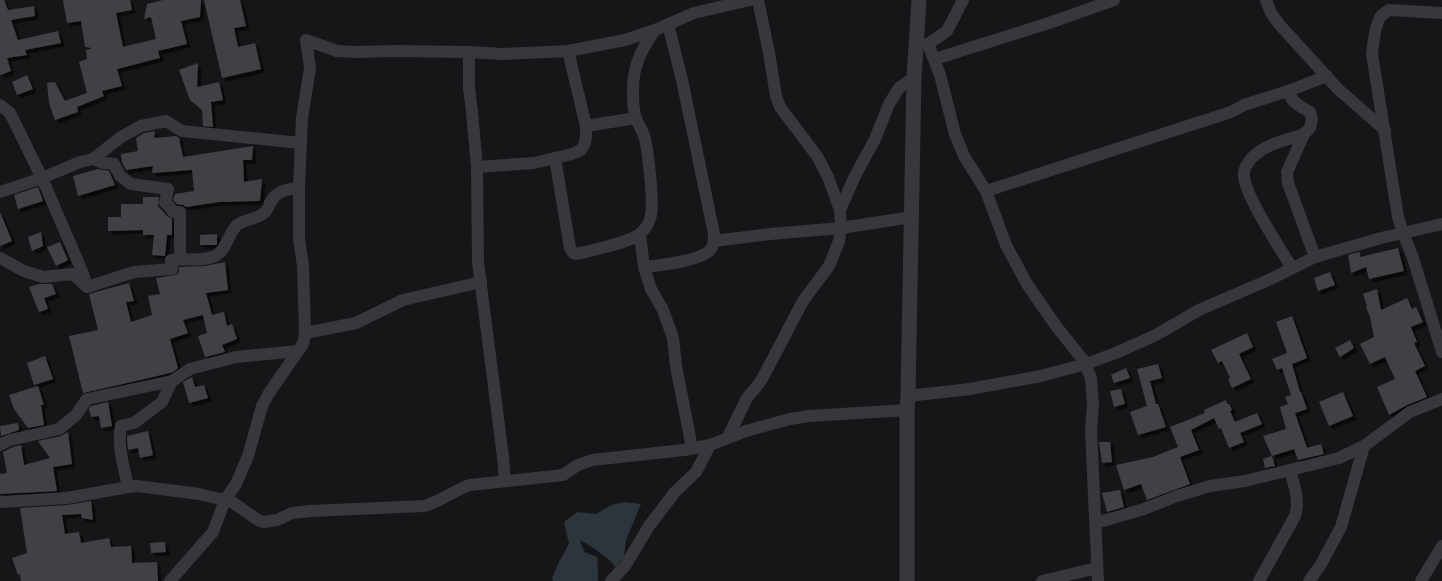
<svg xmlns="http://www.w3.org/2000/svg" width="1442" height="581" font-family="Mulish,sans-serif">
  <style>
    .water { fill: #2c353c }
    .building { fill: #404145; filter: url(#shadow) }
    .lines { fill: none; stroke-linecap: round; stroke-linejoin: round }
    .minor { stroke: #37383d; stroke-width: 12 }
    .tertiary { stroke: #37383d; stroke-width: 15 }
  </style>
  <defs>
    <filter id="shadow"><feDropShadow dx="3.5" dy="3.5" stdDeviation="0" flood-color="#0009"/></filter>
  </defs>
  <rect width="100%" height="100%" fill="#161618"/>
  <!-- water -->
  <path class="water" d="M625 502 641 504 626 540 624 556 616 567C605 555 594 548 580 540L584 552 597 557 598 569V581H553L552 578 559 562 569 544 564 522 577 512 596 514 611 505Z"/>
  <!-- building -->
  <g class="building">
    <path d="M0 0H4L8 10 34 6 35 16 11 20 18 40 58 31 61 43 25 50 27 55 7 58 11 71 0 75Z"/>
    <path d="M63 0H130L132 10 116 13 123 47 138 43 139 45V43L156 39 151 17 144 19 147 4 163 0H201L200 17 181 21 187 44 158 51 160 58 117 69 122 86 102 91 104 96 77 107 78 112 55 120 49 103 47 83 55 82 65 101 87 93 79 62 87 59 86 50 92 48 85 47 81 21 67 23Z"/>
    <path d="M204 0H240L246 26 234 28 238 47 255 43 261 69 222 78Z"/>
    <path d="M198 63 197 87 219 82 223 100 211 102 213 127 203 126 202 110 190 100 179 70Z"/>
    <path d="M27 75 33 89 17 95 12 82Z"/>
    <path d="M155 131 154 138 176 136 179 138 183 157 253 146 252 160H243L244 182 262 179 260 201 219 202 186 207 183 205 177 204 173 200 175 194 194 191 192 170 152 173 153 166 126 170 122 162 121 154 138 151 136 138 144 133Z"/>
    <path d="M98 169 109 171 115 185 78 196 73 176Z"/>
    <path d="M38 187 43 201 18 209 14 195Z"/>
    <path d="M143 197H159L158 206 167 216 172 219V235H167L165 256 152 255 154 235H143V230L108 231V217H121V204H143Z"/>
    <path d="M0 212 12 241 0 246Z"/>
    <path d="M41 232 43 246 32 251 28 237Z"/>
    <path d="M217 234V245H200V235Z"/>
    <path d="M60 242 68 260 56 266 47 247Z"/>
    <path d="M1398 248 1404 271 1369 279 1366 267 1351 273 1348 255 1360 252V257Z"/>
    <path d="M225 262 228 290 206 293 212 315 224 312 227 326 232 324 237 339 222 345 225 352 205 357 198 336 207 333 203 315 183 320 188 333 170 339 178 368 173 372 149 378 83 393 69 336 98 330 89 294 129 283 134 301 126 302 131 322 152 315 148 296 160 294 156 278 176 275 179 272V267L205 266Z"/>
    <path d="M1330 272 1335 285 1318 291 1314 278Z"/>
    <path d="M39 284H52L56 294 44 298 48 309 39 312 29 287Z"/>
    <path d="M1377 289 1381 310 1407 298 1412 309 1416 307 1423 322 1411 327 1417 342 1414 343 1425 366 1415 371 1427 397 1407 405 1389 415 1377 387 1395 379 1385 357 1370 364 1360 344 1374 337 1370 317 1366 307 1367 306 1363 294Z"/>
    <path d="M1292 316 1307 358 1292 364 1300 392H1301L1307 409 1295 413 1307 448 1321 444 1324 454 1298 460 1294 449 1272 456 1263 436 1286 429 1280 407 1288 404 1285 397 1291 395 1282 368 1277 370 1272 359 1287 353 1276 322Z"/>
    <path d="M1247 333 1253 347 1239 354 1251 379 1232 388 1228 379 1230 378 1222 361 1218 363 1211 350Z"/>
    <path d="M1350 340 1354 348 1340 357 1335 348Z"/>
    <path d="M45 356 53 379 34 385 27 363Z"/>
    <path d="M1158 364 1162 378 1150 381 1156 404H1158L1166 427 1138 435 1130 412 1147 406 1137 369Z"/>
    <path d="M1126 368 1130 378 1114 383 1111 375Z"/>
    <path d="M192 377 195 387 204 385 208 398 189 403 183 382Z"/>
    <path d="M38 386 44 405H41L44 425 28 428 14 409 9 395Z"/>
    <path d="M1121 389 1125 404 1114 407 1110 391Z"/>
    <path d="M1343 392 1353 416 1329 426 1319 402Z"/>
    <path d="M1226 400 1227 404H1229L1232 410 1230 411 1235 422 1257 413 1262 424 1240 433 1244 442 1229 448 1221 428 1219 429 1214 418 1191 430 1199 450 1180 457 1190 484 1147 500 1141 484 1124 490 1116 465 1153 457 1178 447 1170 427 1205 413 1204 410Z"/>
    <path d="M108 402 112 426 101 428 99 416 91 417 89 409 91 406Z"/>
    <path d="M18 423 19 430 1 436 0 426Z"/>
    <path d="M148 431 153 455 140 458 138 448 128 450 127 436Z"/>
    <path d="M68 432 72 464 53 467 57 491 0 494V474L7 473 3 452 13 447 21 445 24 465 50 458 38 441 61 436Z"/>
    <path d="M1099 442H1110L1112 462 1102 463Z"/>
    <path d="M1272 456 1275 466 1265 468 1263 459Z"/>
    <path d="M1120 490 1124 507 1107 512 1102 493Z"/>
    <path d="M91 501 93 520 82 518 81 514 62 515 65 534 79 532 81 543 109 538 111 547 131 546 132 563 157 562 158 581H21L20 574 18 575 12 558 27 553 20 508 67 505Z"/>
    <path d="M165 542 166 552 151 553 150 543Z"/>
  </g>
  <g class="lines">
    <!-- minor -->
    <g class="minor">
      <path d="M1266 0 1271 13 1279 24 1338 89 1385 130"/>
      <path d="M1442 13 1389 10C1386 12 1383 14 1381 16 1375 24 1373 44 1372 54L1398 217 1403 233 1413 258 1442 352"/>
      <path d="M921 44H928L947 31 963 0"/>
      <path d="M928 44 940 75 955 134 964 156 986 191 1006 245 1027 284 1056 326 1084 361 1091 378 1093 405 1091 431 1098 581"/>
      <path d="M469 52V87L472 112 477 167 478 262 503 457 505 481"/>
      <path d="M935 59 1049 23 1114 0"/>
      <path d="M1288 91C1292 103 1299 106 1310 112L1312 119 1310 128 1304 134 1287 172 1288 183 1315 257"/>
      <path d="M0 105 10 113 42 178 82 271 87 287"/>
      <path d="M586 126 636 118"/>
      <path d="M555 158 570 248 573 253 577 254C592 250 630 243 641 233 646 228 650 222 651 215 654 203 648 152 645 139 643 131 639 126 636 119 634 112 633 102 633 95 632 68 640 51 655 30"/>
      <path d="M93 159 103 163 114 164 120 176 131 184 168 189 165 203 169 206 173 212H180V253L182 258"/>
      <path d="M477 167 534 163 572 154 581 150 585 143 586 135V126L568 51"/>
      <path d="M986 191 1231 112 1244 105 1288 91 1327 76"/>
      <path d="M0 192 42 178 80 162 93 159 121 137 141 126 166 121 182 131 301 143"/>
      <path d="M840 210 854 178 875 139 889 104 899 88 914 77"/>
      <path d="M640 235 644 267 651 289 663 310 673 338 676 366 692 448"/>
      <path d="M714 241 770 234 841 228 912 217"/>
      <path d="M0 258 24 271 43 277 73 274 87 287 134 272 172 269 171 260C185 258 202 262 215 256 226 251 228 235 236 226 243 219 256 220 264 213 267 211 269 206 270 203 276 191 287 189 299 188"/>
      <path d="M644 267C660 265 702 261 711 249 714 245 714 239 714 234L682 80 668 24"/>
      <path d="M1292 268C1280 248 1245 196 1244 176 1243 168 1250 159 1255 155 1268 143 1288 140 1304 134"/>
      <path d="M305 333 356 323 403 300 481 282"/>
      <path d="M908 396 970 389 1041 376 1089 363 1118 352 1156 335 1199 310 1271 279 1315 257 1381 238 1442 224"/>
      <path d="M728 437 747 398 761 381 803 301 829 266 839 241 841 228 840 210 828 177 817 156 780 107 776 96 769 53 758 0"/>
      <path d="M0 445 10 440 59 429 76 415 87 399 172 381 190 369 236 357 298 351"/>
      <path d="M128 487C124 468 117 445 121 426L134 423 162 402 172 381"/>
      <path d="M0 502 67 498 128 487 137 486 199 494 225 500 232 502 258 520 264 522 277 520 292 513 311 511 424 506C441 502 454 490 470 485L563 475 576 466 592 460 684 450 710 445 746 431 790 419 809 416 907 410"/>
      <path d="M1096 523 1144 509 1177 496 1210 486 1245 481 1339 458 1364 446 1410 412 1442 399"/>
      <path d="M170 581 213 532 225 500 236 484 248 456 262 406 269 393 303 344 305 333 303 266 299 239V188L302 118 310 68 306 40 337 51 355 52 395 51 469 52 502 54 568 51 625 40 655 30 694 13 750 0"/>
      <path d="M611 581 625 566 649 526 675 492 696 472 710 445"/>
      <path d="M1042 581 1097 568"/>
      <path d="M1259 581 1295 516C1300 500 1294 485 1290 470"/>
      <path d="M1309 581 1320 566 1341 527 1364 446"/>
      <path d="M1421 581 1442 546"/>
    </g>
    <!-- tertiary -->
    <path class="tertiary" d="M907 581V410L908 396 914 77 919 0"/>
  </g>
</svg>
